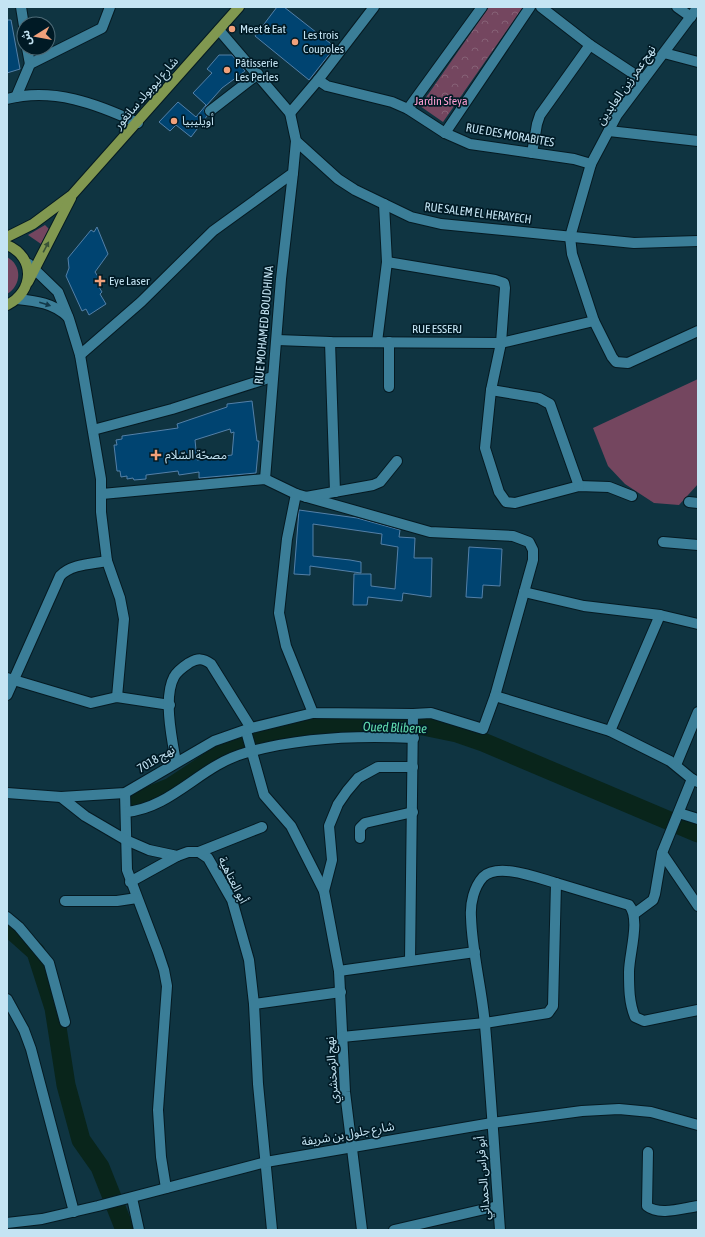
<svg xmlns="http://www.w3.org/2000/svg" width="705" height="1237" font-family="'Asap Condensed','Noto Sans Arabic',sans-serif">
  <style>
    .grass { fill: #74465f }
    .park { fill: url(#park-crowns) }
    .lines { fill: none; stroke-linecap: round; stroke-linejoin: round }
    .river { stroke: #09251b; stroke-width: 19 }
    .building { fill: #004471; stroke: #5380a8; fill-rule: evenodd }
    .street-casing { stroke: #051a22; stroke-width: 12 }
    .secondary-casing { stroke: #051a22; stroke-width: 12 }
    .primary-casing { stroke: #051a22; stroke-width: 12 }
    .street { stroke: #3b7e98; stroke-width: 10 }
    .secondary { stroke: #3b7e98; stroke-width: 10 }
    .primary { stroke: #819850; stroke-width: 10 }
    .oneway { fill: #3a5338 }
    .oneway2 { fill: #123848 }
    .poi-dot { fill: #f1a17b; stroke: #001a25; stroke-width: 1.5 }
    .labels { text-anchor: middle; stroke-width: 3.5; stroke-linejoin: round; paint-order: stroke }
    .poi-label { font-size: 12px; fill: #c4e4f3; stroke: #001a25; text-anchor: start }
    .street-label { font-size: 12px; fill: #c4e4f3; stroke: #001a25 }
    .park-label { font-size: 12px; fill: #fe9fd3; stroke: #001a25 }
    .water-label { font-size: 13px; font-style: italic; fill: #60dbae; stroke: #001a25 }
  </style>
  <defs>
    <pattern id="park-crowns" width="20" height="18" patternUnits="userSpaceOnUse"><rect width="20" height="18" fill="#74465f"/><path d="M2 6a3 3 0 1 1 6 0M12 15a3 3 0 1 1 6 0" fill="none" stroke="#866176"/></pattern>
  </defs>
  <rect width="100%" height="100%" fill="#0f3441"/>
  <!-- grass -->
  <g class="grass">
    <path d="M45 225 49 229 41 244 28 235Z"/>
    <path d="M7 257C22 265 22 285 7 294Z"/>
    <path d="M698 379V484L679 505 654 503 625 484 608 466 593 428Z"/>
  </g>
  <!-- park -->
  <path class="park" d="M489 7H523L443 122 420 106Z"/>
  <g class="lines">
    <!-- river -->
    <g class="river">
      <path d="M136 801 171 787 219 755 294 730 325 726H423L457 733 483 742 698 833"/>
      <path d="M7 926 36 952 54 1008 66 1085 81 1140 100 1167 125 1230"/>
    </g>
  </g>
  <!-- building -->
  <g class="building">
    <path d="M277 7H284L335 47 309 80 255 36Z"/>
    <path d="M7 20H11L20 69 7 73Z"/>
    <path d="M219 55H232L245 71 222 88 206 106 204 111 207 116 191 137 176 125 170 131 159 122 178 102 196 117 206 105 193 93 212 73 207 69Z"/>
    <path d="M97 227 108 254 95 272 103 284 99 287 102 292 100 294 106 304 89 315 86 309 82 311 66 276 69 268 68 258 91 230 94 232Z"/>
    <path d="M252 401 257 441H259L256 473 199 478V472L179 475 178 471 146 475V479L134 480 133 478 127 479V476L121 477 120 471H117L114 445H117L116 440 122 439V436L178 428 177 424 227 407V404ZM230 429 231 433 234 432 232 455 197 460 195 440Z"/>
    <path d="M299 510 357 518 400 530 399 537 415 538 414 558H432L431 597 403 593 402 601 368 597 367 605H353L354 574H371V586L395 589 398 547 381 544 382 534 313 524V556L350 560 361 562V573L310 566V575L294 574Z"/>
    <path d="M469 547 502 549 500 586 483 585 482 598 466 597Z"/>
  </g>
  <g class="lines">
    <defs>
      <g id="street">
        <path d="M21 7 24 26"/>
        <path d="M541 7 590 45 643 80"/>
        <path d="M677 7 691 17"/>
        <path d="M698 7 617 115 591 164 570 237 572 254 594 321 612 357 616 362 628 363 698 331"/>
        <path d="M219 30 290 113 296 141 338 179 355 190 411 217 441 224 634 243 698 241"/>
        <path d="M27 48 30 64"/>
        <path d="M664 53 698 62"/>
        <path d="M318 80 327 86 392 102 408 109 445 133 470 144 574 159 591 164"/>
        <path d="M16 97 30 64 102 28 110 7"/>
        <path d="M7 99C53 87 97 104 138 123"/>
        <path d="M408 109 482 7"/>
        <path d="M210 111 258 74"/>
        <path d="M290 113 318 80 374 7"/>
        <path d="M609 131 698 141"/>
        <path d="M445 133 530 7"/>
        <path d="M532 153 537 124 540 115 590 45"/>
        <path d="M387 262 495 280 504 283 505 288 501 343 491 390 485 448 499 492 506 502 515 503 579 486 609 487 632 496"/>
        <path d="M29 264 58 292 69 319 80 355 101 479V512L107 561 120 598 124 619 117 697"/>
        <path d="M17 299C36 301 54 303 68 317"/>
        <path d="M277 340 330 342 501 343 594 321"/>
        <path d="M330 342 335 492"/>
        <path d="M377 342 387 262 384 204"/>
        <path d="M389 342V387"/>
        <path d="M80 355 141 302 213 231 293 173 296 141"/>
        <path d="M491 390 539 398 550 404 579 486"/>
        <path d="M93 430 172 409 272 377"/>
        <path d="M265 479 281 279 293 173"/>
        <path d="M102 494 265 479 296 494 430 532 513 536 529 542 533 550V560L495 696 483 729 431 713 413 714"/>
        <path d="M296 494 287 539 279 613 286 646 313 713 413 714 410 961"/>
        <path d="M306 497 373 485 380 482 397 461"/>
        <path d="M689 502 698 503"/>
        <path d="M663 542 698 545"/>
        <path d="M524 592 584 606 660 615 698 624"/>
        <path d="M7 678 91 703 117 697 170 705"/>
        <path d="M7 695 60 576C71 564 92 564 107 561"/>
        <path d="M495 696 610 731 670 761 692 779"/>
        <path d="M246 731 264 795 291 826 324 891 339 971 345 1092 362 1230"/>
        <path d="M610 731 660 615"/>
        <path d="M176 762C172 740 163 697 174 677 177 671 183 667 189 663 198 658 203 658 211 664L251 728"/>
        <path d="M676 765 698 712"/>
        <path d="M698 782 692 779 662 853 698 906"/>
        <path d="M7 793 61 797 125 793 214 741 251 728 313 713"/>
        <path d="M125 793 127 870 158 952 164 970 167 986 158 1110 161 1157 166 1188"/>
        <path d="M61 797 85 816 126 840 149 850 177 856 188 852H199L208 858 232 900 249 960 254 1004"/>
        <path d="M126 812C172 808 201 765 245 753 300 737 357 735 414 738"/>
        <path d="M679 813 698 819"/>
        <path d="M360 838V828L365 823 413 812"/>
        <path d="M199 852 262 827"/>
        <path d="M130 882 177 856"/>
        <path d="M324 891 332 860 329 826 338 804 347 791 358 778 378 767H413"/>
        <path d="M65 901H117L137 898"/>
        <path d="M634 914 653 900 655 894 662 853"/>
        <path d="M7 917 19 927 49 963 65 1022"/>
        <path d="M339 971 475 952"/>
        <path d="M7 999 24 1030 31 1049 74 1212"/>
        <path d="M342 1037 485 1023 548 1013 553 1006 556 883 629 905C641 919 629 954 629 972 629 987 629 1003 635 1017L644 1021 698 1010"/>
        <path d="M648 1152 647 1206C659 1216 683 1208 698 1206"/>
        <path d="M132 1198 139 1230"/>
        <path d="M272 1230 258 1084 254 1004 341 992"/>
        <path d="M394 1230 498 1206"/>
        <path d="M500 1230C495 1162 491 1093 485 1025 482 989 472 953 471 917 470 903 474 887 483 877 498 862 538 878 556 883"/>
      </g>
      <path id="secondary" d="M7 1223 42 1219 98 1206 266 1162 492 1123 582 1111 619 1109 651 1112 698 1125"/>
      <g id="primary">
        <path d="M7 237 33 224 72 195 239 7"/>
        <path d="M7 245C36 257 34 292 7 305"/>
        <path d="M28 282 71 198"/>
      </g>
    </defs>
    <!-- street casing -->
    <use href="#street" class="street-casing"/>
    <!-- secondary casing -->
    <use href="#secondary" class="secondary-casing"/>
    <!-- primary casing -->
    <use href="#primary" class="primary-casing"/>
    <!-- street -->
    <use href="#street" class="street"/>
    <!-- secondary -->
    <use href="#secondary" class="secondary"/>
    <!-- primary -->
    <use href="#primary" class="primary"/>
  </g>
  <!-- one-way arrows -->
  <defs><path id="oneway-solid" d="M-6-.8H1V-3.2L6.5 0L1 3.2V.8H-6Z"/></defs>
  <use class="oneway" href="#oneway-solid" transform="translate(46 247) rotate(-62)"/>
  <use class="oneway2" href="#oneway-solid" transform="translate(45 304) rotate(17)"/>
  <!-- markers -->
  <g class="poi-dot">
    <circle cx="232" cy="29" r="4"/>
    <circle cx="295" cy="42" r="4"/>
    <circle cx="227" cy="70" r="4"/>
    <circle cx="174" cy="121" r="4"/>
    <path d="M98 275h4v4h4v4h-4v4h-4v-4h-4v-4h4z"/>
    <path d="M154 449h4v4h4v4h-4v4h-4v-4h-4v-4h4z"/>
  </g>
  <g class="labels">
    <!-- poi labels -->
    <g class="poi-label">
      <text x="240" y="33">Meet &amp; Eat</text>
      <text x="303" y="39">Les trois<tspan x="303" dy="14">Coupoles</tspan></text>
      <text x="235" y="67">Pâtisserie<tspan x="235" dy="14">Les Perles</tspan></text>
      <text x="182" y="125">أويليبيا</text>
      <text x="109" y="285">Eye Laser</text>
      <text x="165" y="459">مصحّة السّلام</text>
    </g>
    <!-- street labels -->
    <g class="street-label">
      <text transform="translate(626 85) rotate(-55)" y="4">نهج عمر زين العابدين</text>
      <text transform="translate(146 93) rotate(-49)" y="4">شارع ليوبولد سانغور</text>
      <text transform="translate(510 135) rotate(10)" y="4">RUE DES MORABITES</text>
      <text transform="translate(478 213) rotate(7)" y="4">RUE SALEM EL HERAYECH</text>
      <text transform="translate(264 325) rotate(-85)" y="4">RUE MOHAMED BOUDHINA</text>
      <text x="437" y="333">RUE ESSERJ</text>
      <text transform="translate(156 759) rotate(-31)" y="4">نهج 7018</text>
      <text transform="translate(233 880) rotate(63)" y="4">أبو العتاهية</text>
      <text transform="translate(332 1070) rotate(-94)" y="4">نهج الزمخشري</text>
      <text transform="translate(348 1134) rotate(-10)" y="4">شارع جلول بن شريفة</text>
      <text transform="translate(483 1178) rotate(-94)" y="4">أبو فراس الحمداني</text>
    </g>
    <!-- park labels -->
    <g class="park-label">
      <text x="441" y="105">Jardin Sfeya</text>
    </g>
    <!-- water labels -->
    <g class="water-label">
      <text transform="translate(395 727) rotate(2)" y="5">Oued Blibene</text>
    </g>
  </g>
  <!-- border -->
  <rect width="705" height="1237" fill="none" stroke="#c4e4f3" stroke-width="16"/>
  <!-- north arrow -->
  <g transform="translate(36 36) rotate(259)"><circle r="19" fill="#001a25" stroke="#4e6b77"/>
  <path d="M0-3L7 15L0 10L-7 15Z" fill="#f1a17b"/>
  <text y="-6" font-size="11" font-weight="bold" text-anchor="middle" fill="#c4e4f3">ش</text>
  </g>
</svg>
